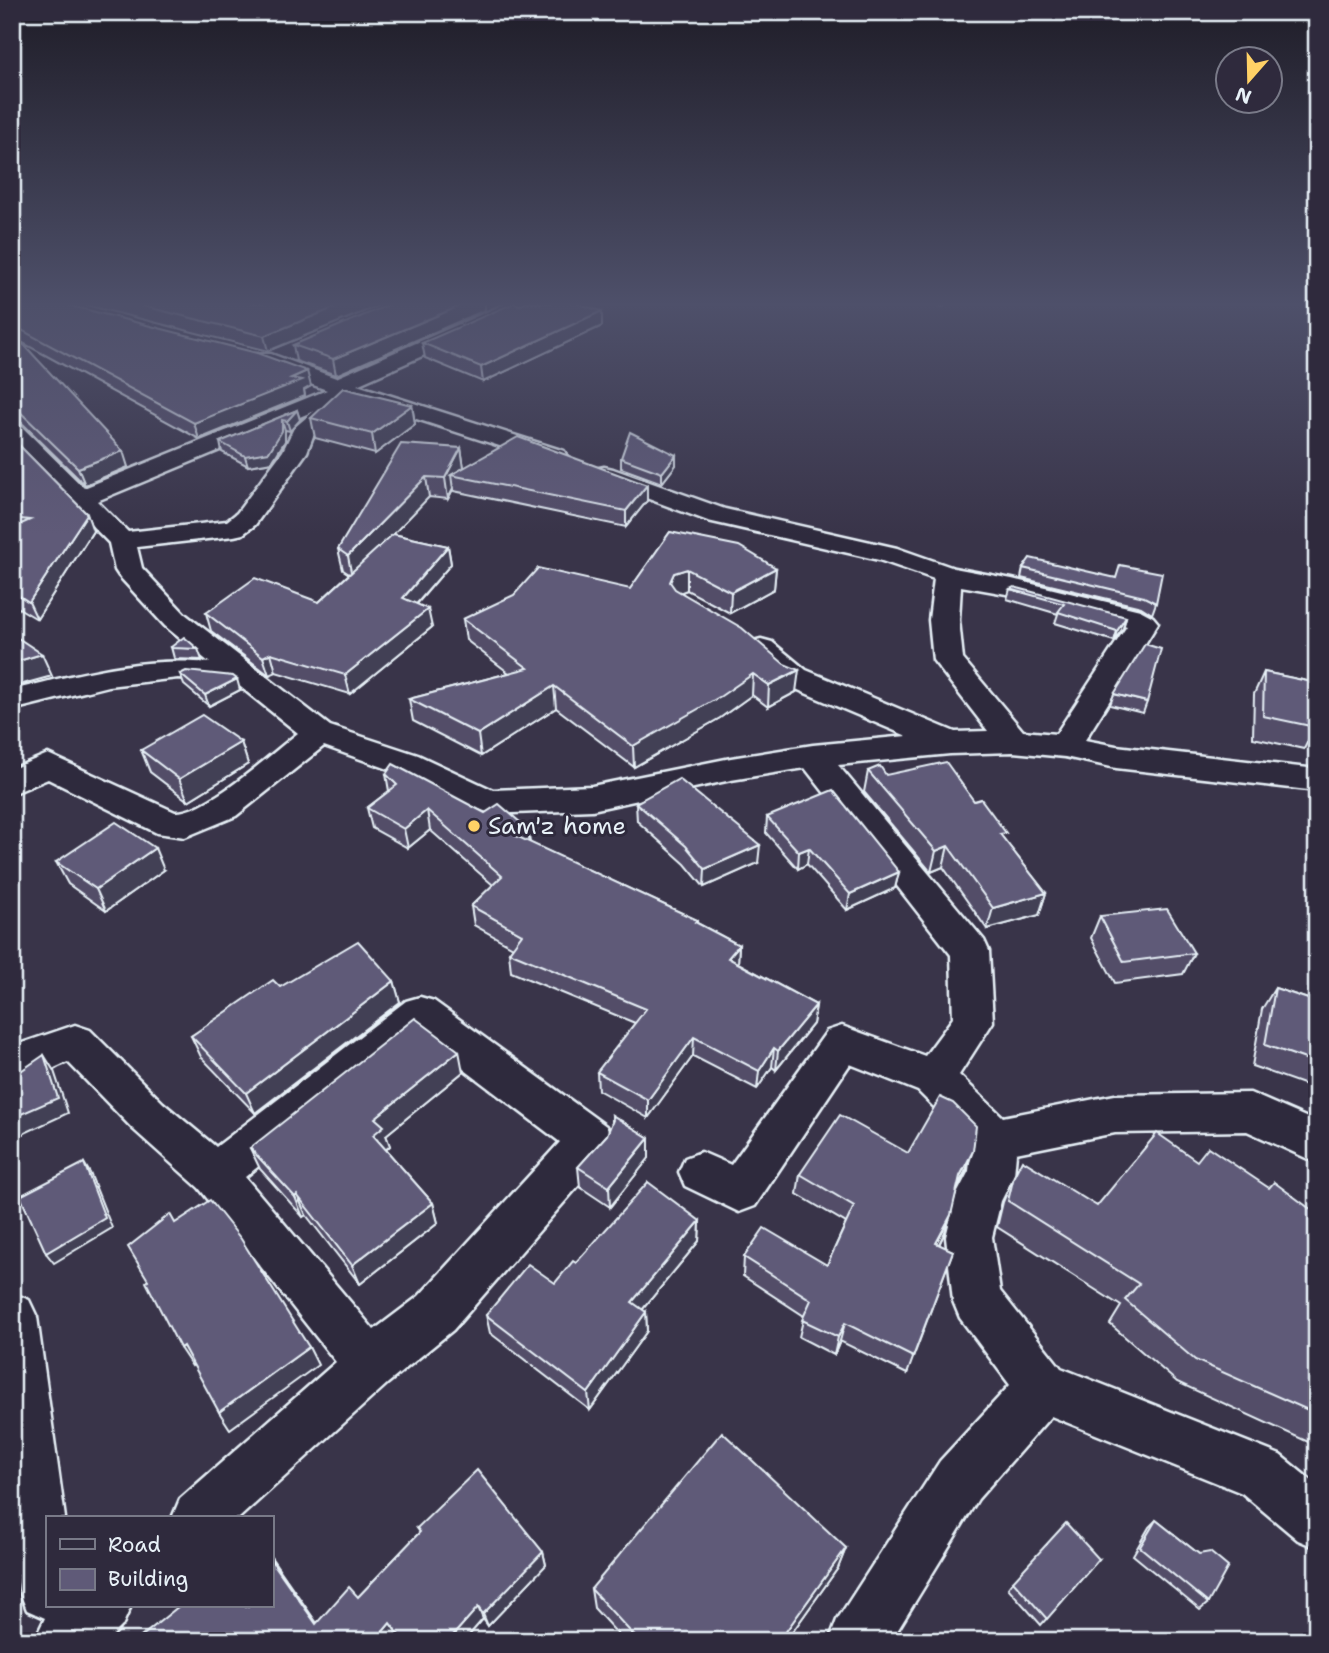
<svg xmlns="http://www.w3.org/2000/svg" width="1329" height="1653" font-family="'Shantell Sans',sans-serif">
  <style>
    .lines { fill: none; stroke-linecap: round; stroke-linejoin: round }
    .street-casing { stroke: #e8f1f8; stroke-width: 5 }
    .street { fill: #2f2a3d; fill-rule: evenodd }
    .wall { fill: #524d67; stroke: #e8f1f8; stroke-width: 2 }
    .shaded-wall { fill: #423f54; stroke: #e8f1f8; stroke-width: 2 }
    .building { fill: #5f5a78; stroke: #e8f1f8; stroke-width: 2 }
    .poi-dot { fill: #ffd166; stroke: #2f2a3d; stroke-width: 2.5 }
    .labels { text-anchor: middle; stroke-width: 6; stroke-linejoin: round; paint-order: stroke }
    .poi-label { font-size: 24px; fill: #e8f1f8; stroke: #2f2a3d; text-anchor: start }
  </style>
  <rect width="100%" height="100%" fill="#393449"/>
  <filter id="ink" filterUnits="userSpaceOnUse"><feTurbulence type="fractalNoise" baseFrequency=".0143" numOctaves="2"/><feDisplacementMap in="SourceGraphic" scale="14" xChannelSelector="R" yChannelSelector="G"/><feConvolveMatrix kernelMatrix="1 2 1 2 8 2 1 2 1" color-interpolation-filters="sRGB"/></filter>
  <g filter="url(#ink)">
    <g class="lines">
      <defs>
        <g id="street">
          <path d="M510 302H538L535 306 357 385 564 451 567 456 564 461 555 463 546 461 352 398 346 407 313 436 307 452 255 525 243 534 234 536 137 547 142 568 185 614 330 726 418 755 493 790 592 786 731 758 813 745 907 736 784 684 746 648 750 642 761 639 772 642 806 670 955 732 988 731 933 660 929 620 934 579 879 560 708 521 595 479 592 474 595 469 604 467 613 469 725 509 897 548 954 568 1012 579 1140 610 1153 617 1158 623 1085 740 1116 746 1317 769V791L1116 768 1065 757 1013 752 950 754 838 765 984 940 989 951 993 1022 959 1075 1003 1117 1115 1095 1250 1093 1317 1122V1163L1247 1131 1115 1133 1016 1153 1014 1175 1001 1201 992 1237 1000 1291 1061 1368 1280 1455 1317 1485V1548L1298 1540 1242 1493 1051 1416 978 1499 891 1641H829L837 1620 940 1461 1010 1385 960 1318 953 1301 946 1237 956 1196 969 1171 972 1145 918 1091 850 1064 755 1206 739 1212 685 1186 679 1172 685 1158 701 1152 731 1165 827 1031 842 1026 925 1056 953 1018 951 955 805 768 731 780 592 810 489 814 394 771 324 746 236 816 185 837 157 833 48 779 12 794V769L48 754 175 812C206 814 272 753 298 733L237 684 178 678 108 686 12 710V690C78 674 142 656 210 663L165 626 119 576 115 570 109 543 12 444V423L20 425 84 488 327 390 255 364 252 359 255 354H271L336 378ZM314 411 294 428 283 451 237 513 227 521 128 532 97 501ZM961 586 1012 595 1127 626 1056 734 1023 731 963 659 959 620Z"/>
          <path d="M420 997 434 1001 606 1126 612 1140 606 1154 453 1330 388 1383 239 1518H172L180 1499 336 1362 199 1188 133 1129 68 1062C42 1071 36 1086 12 1095V1050L19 1044 75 1025 90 1030 163 1103 216 1147 406 1001ZM420 1036 560 1142 419 1296 374 1330 245 1177Z"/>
          <path d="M12 1293 29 1300 37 1317 65 1518H47V1606H131L122 1626 107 1641H34L45 1618 27 1610 19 1590 12 1535Z"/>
        </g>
      </defs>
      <!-- street casing -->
      <use href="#street" class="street-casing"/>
      <!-- street -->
      <use href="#street" class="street"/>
    </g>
    <!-- wall -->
    <g class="wall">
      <path d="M12 303 311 386 304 390 305 396 199 439 23 343 128 467 85 485 22 423 12 421Z"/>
      <path d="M78 303H385L268 351Z"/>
      <path d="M929 303H947L943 307Z"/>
      <path d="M485 310 336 375 296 361 293 345Z"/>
      <path d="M602 326 483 382 425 358 422 343Z"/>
      <path d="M412 405 415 424 375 454 315 438 311 418Z"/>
      <path d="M297 410 300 420 290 431 285 430V441L272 462 248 466 222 452 220 442Z"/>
      <path d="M12 438 87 514 93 531 37 619 12 604Z"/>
      <path d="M461 448 464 468 647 485V501L626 527 454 491 453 489 448 499 429 497 393 534 448 546 451 564 417 604 432 627 350 694 276 672 269 675 211 631 206 613 319 602 349 574 343 570 338 549Z"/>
      <path d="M676 455V465L662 483 621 468V458Z"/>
      <path d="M670 532 776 568 774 589 730 613 687 590 681 592 796 692 768 707 752 695 720 718 634 767 556 708 481 756 413 721 409 699 509 673 466 640 463 619 630 589Z"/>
      <path d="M1023 568 1116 578 1156 603 1152 614 1141 607 1021 578Z"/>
      <path d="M1010 589 1126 617 1123 628 1114 641 1055 623 1058 614 1007 599Z"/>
      <path d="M171 647 198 649 202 660 176 659 174 658Z"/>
      <path d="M1264 672 1317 683V733H1312L1304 749 1253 738 1254 694Z"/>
      <path d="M180 674 240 690 209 706 184 685Z"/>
      <path d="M1114 694 1147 702 1143 713 1110 705Z"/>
      <path d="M241 742 248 764 188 801 150 772 141 750Z"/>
      <path d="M868 771 974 801 1046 893 1039 915 987 929 943 867 931 872 864 792Z"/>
      <path d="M386 774 528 829 530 843 697 920V923L739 945 738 963 816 1005 813 1024 776 1070 772 1067 757 1089 693 1056 648 1118 598 1090 597 1072 635 1023 511 972 509 952 513 947 474 925 471 906 493 885 430 830 408 848 372 828 367 808 389 791Z"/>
      <path d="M636 803 758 863 704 887 685 864 637 821Z"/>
      <path d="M767 817 899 872 895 888 847 910 807 864 798 869 766 833Z"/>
      <path d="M56 862 164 870 106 911 68 884Z"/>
      <path d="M1100 916 1194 953 1183 974 1115 983 1091 938Z"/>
      <path d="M394 981 400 1002 255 1113 201 1057 191 1036 280 987Z"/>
      <path d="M1275 988 1317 1002V1089L1252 1066 1262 1009Z"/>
      <path d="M463 1072 386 1135 390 1146 386 1150 433 1203 438 1223 360 1284 306 1215 303 1217 260 1169 250 1148Z"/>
      <path d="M612 1115 649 1138V1158L610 1207 580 1187 578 1167 607 1135 612 1123Z"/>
      <path d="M1197 1161 1269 1188 1317 1214V1446L1177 1382 1110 1324 1121 1306 997 1227 1003 1202 1014 1176 1097 1206Z"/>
      <path d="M966 1170 957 1188 944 1234 939 1245 953 1251 907 1374 840 1341 834 1355 799 1337 804 1316 743 1276 744 1257 827 1265 846 1223 797 1194 800 1174Z"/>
      <path d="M700 1221 699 1241 642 1310 646 1312 647 1331 590 1410 490 1333 486 1315 555 1283 576 1263Z"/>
      <path d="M1156 1520 1199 1554 1208 1603 1200 1610 1133 1555 1149 1527Z"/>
      <path d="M417 1528 543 1552 546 1565 488 1626 483 1619 464 1641H402L398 1635 317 1623 358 1597 420 1532Z"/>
      <path d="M846 1548 838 1568 786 1641H624L594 1608 591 1589Z"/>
      <path d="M1099 1559 1041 1625 1008 1588 1013 1581Z"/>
    </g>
    <!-- shaded-wall -->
    <g class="shaded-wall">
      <path d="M346 303H385L268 351 264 336Z"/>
      <path d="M467 303H485V310L336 375 333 359Z"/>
      <path d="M602 311V326L483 382 481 367Z"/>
      <path d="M307 371 311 386 304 390 305 396 199 439 194 423Z"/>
      <path d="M412 405 415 424 375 454 372 434Z"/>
      <path d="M297 410 300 420 290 431 287 421Z"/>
      <path d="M282 420 285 430V441L272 462 248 466 245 456Z"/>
      <path d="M461 448 464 468 451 475 453 489 448 499 445 478Z"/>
      <path d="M123 451 128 467 85 485 78 468Z"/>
      <path d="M676 455V465L662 483V473Z"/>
      <path d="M426 477 429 497 352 577 348 556Z"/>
      <path d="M647 485V501L626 527V511Z"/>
      <path d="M87 514 93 531 37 619 29 602Z"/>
      <path d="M448 546 451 564 406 616 403 598Z"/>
      <path d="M776 568 774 589 730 613 731 592Z"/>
      <path d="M687 569V590L674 595 670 582 674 573Z"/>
      <path d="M428 609 432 627 350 694 345 675Z"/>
      <path d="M1126 617 1123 628 1114 641 1117 631Z"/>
      <path d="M271 653 276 672 269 675 263 657Z"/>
      <path d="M42 654 52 676 12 687V663Z"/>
      <path d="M799 670 796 692 768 707 769 685Z"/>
      <path d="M753 674 752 695 720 718 634 767 633 746Z"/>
      <path d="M237 679 240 690 209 706 205 695Z"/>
      <path d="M554 686 556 708 481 756 478 734Z"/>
      <path d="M241 742 248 764 188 801 179 779Z"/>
      <path d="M427 810 430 830 408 848 404 829Z"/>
      <path d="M528 829 530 848 516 836Z"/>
      <path d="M760 845 758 863 704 887 705 869Z"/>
      <path d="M948 846 943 867 931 872 936 851Z"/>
      <path d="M155 848 164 870 106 911 96 889Z"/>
      <path d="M809 848 807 864 798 869 799 852Z"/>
      <path d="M12 868 21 883 12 888Z"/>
      <path d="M899 872 895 888 847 910 850 894Z"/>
      <path d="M1046 893 1039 915 987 929 993 908Z"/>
      <path d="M739 945 738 964 728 958Z"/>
      <path d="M394 981 400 1002 255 1113 246 1093Z"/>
      <path d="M816 1005 813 1024 776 1070 778 1051Z"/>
      <path d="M694 1037 693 1056 648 1118V1100Z"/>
      <path d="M774 1048 772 1067 757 1089 759 1071Z"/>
      <path d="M459 1051 463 1072 386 1135 390 1146 379 1155 373 1135 375 1118Z"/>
      <path d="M44 1055 54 1071 68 1113 12 1139V1118Z"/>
      <path d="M649 1138V1158L610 1207 609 1187Z"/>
      <path d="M973 1151 966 1170 953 1195 960 1176Z"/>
      <path d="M84 1163 90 1173 112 1228 54 1263 46 1253Z"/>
      <path d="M297 1195 306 1215 303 1217 295 1197Z"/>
      <path d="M433 1203 438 1223 360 1284 352 1265Z"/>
      <path d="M951 1215 944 1234 930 1262 936 1243Z"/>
      <path d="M700 1221 699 1241 633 1321 632 1302Z"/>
      <path d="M646 1312 647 1331 590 1410 588 1393Z"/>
      <path d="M845 1323 840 1341 834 1355 838 1337Z"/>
      <path d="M183 1346 195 1364 192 1366 180 1348Z"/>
      <path d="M309 1347 318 1365 230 1429 219 1412Z"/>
      <path d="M846 1548 838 1568 786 1641H779Z"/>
      <path d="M543 1552 546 1565 488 1626 483 1614Z"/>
      <path d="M271 1557 326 1636 316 1624 271 1560Z"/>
      <path d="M478 1607 483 1619 464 1641H448Z"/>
      <path d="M390 1623 398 1635 393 1641H375Z"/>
    </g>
    <!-- building -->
    <g class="building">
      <path d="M12 303H60L257 353 307 371 291 378 302 380 194 423 12 325Z"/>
      <path d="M131 303H346L264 336Z"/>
      <path d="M393 303H467L333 359 293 345Z"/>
      <path d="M514 303 520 305 527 303H575L602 311 481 367 422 343Z"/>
      <path d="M12 332 123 451 78 468 15 407 12 406Z"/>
      <path d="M343 388 412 405 372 434 311 418Z"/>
      <path d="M297 410 287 421 282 420V431L269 452 245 456 220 442Z"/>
      <path d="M630 432 676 455 662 473 621 458Z"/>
      <path d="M518 437 647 485 626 511 451 475Z"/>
      <path d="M12 438 87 514 29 602 12 591V528L30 520 12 518Z"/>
      <path d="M401 444 461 448 445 478 426 477 348 556 338 549Z"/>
      <path d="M670 532 739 546 776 568 731 592 687 569 674 573 670 582 675 589 742 628 784 664 799 670 769 685 753 674 721 696 633 746 554 686 478 734 409 699 528 668 463 619 514 595 538 568 630 589Z"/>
      <path d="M393 534 448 546 403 598 428 609 345 675 271 653 263 657 206 613 255 578 319 602Z"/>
      <path d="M1030 558 1116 578 1120 565 1162 573 1156 603 1144 597 1023 568Z"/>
      <path d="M1014 587 1126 617 1117 631 1058 612 1064 604 1010 589Z"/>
      <path d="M12 634 42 654 12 663Z"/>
      <path d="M184 637 198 649 172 648 171 647Z"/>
      <path d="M1145 644 1161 649 1147 702 1114 694Z"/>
      <path d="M186 671 233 676 237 679 205 695 180 674Z"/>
      <path d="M1264 672 1317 683V711H1315V727L1263 716Z"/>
      <path d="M202 715 241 742 179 779 141 750Z"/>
      <path d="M946 762 974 801 981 799 1006 833 1000 834 1046 893 993 908 948 846 936 851 868 771 880 766 886 775Z"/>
      <path d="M393 764 485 813 499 804 528 829 516 836 697 920 695 922 739 945 728 958 816 1005 778 1051 774 1048 759 1071 694 1037 648 1100 597 1072 646 1009 509 952 522 934 471 906 502 876 427 810 404 829 367 808 397 785 386 774Z"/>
      <path d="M679 779 760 845 705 869 686 846 636 803Z"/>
      <path d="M833 790 899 872 850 894 809 848 799 852 767 817Z"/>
      <path d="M116 822 155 848 96 889 56 862Z"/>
      <path d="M1167 909 1194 953 1124 962 1100 916Z"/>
      <path d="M358 941 394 981 246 1093 191 1036 273 980 280 987Z"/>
      <path d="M1275 988 1317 1002V1063L1265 1045Z"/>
      <path d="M415 1018 459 1051 375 1118 384 1126 373 1135 433 1203 352 1265 297 1195 295 1197 250 1148Z"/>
      <path d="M44 1055 58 1098 12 1118V1077Z"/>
      <path d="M940 1097 953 1103 976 1126 973 1151 960 1176 951 1215 936 1243 953 1251 913 1357 845 1323 838 1337 802 1320 811 1300 744 1257 764 1228 827 1265 854 1206 800 1174 840 1115 908 1153Z"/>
      <path d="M612 1115 649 1138 609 1187 578 1167 607 1135 613 1120Z"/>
      <path d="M1157 1133 1197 1161 1208 1147 1269 1188 1274 1182 1317 1214V1414L1195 1360 1125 1300 1139 1284 1008 1201 1014 1176 1022 1160 1097 1206Z"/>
      <path d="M84 1163 105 1218 46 1253 20 1196Z"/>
      <path d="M648 1182 700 1221 632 1302 646 1312 588 1393 486 1315 528 1264 555 1283 573 1261 576 1263Z"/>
      <path d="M210 1200 241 1239 309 1347 219 1412 183 1346 180 1348 146 1282 148 1280 128 1247 170 1214 175 1223Z"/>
      <path d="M722 1432 846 1548 779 1641H639L591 1589Z"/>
      <path d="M477 1470 543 1552 483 1614 478 1607 448 1641H404L390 1623 375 1641H136L179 1606H271V1560L316 1624 349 1587 358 1597 420 1532 417 1528Z"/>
      <path d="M1156 1520 1199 1554 1210 1552 1228 1567 1208 1603 1140 1547Z"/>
      <path d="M1066 1523 1099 1559 1047 1619 1013 1581Z"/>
    </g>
  </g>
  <!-- sky -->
  <linearGradient id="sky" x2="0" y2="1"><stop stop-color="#1f1d28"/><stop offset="0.57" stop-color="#4e506a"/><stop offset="1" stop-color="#4e506a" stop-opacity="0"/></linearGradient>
  <rect width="1329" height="534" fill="url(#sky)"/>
  <!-- markers -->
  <circle class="poi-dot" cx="474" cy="826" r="7"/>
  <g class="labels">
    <!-- poi labels -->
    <g class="poi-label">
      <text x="488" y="834">Sam'z home</text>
    </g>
  </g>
  <!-- margin -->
  <rect width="1329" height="1653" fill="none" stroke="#2f2a3d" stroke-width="42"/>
  <rect x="21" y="21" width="1287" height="1611" fill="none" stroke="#e8f1f8" stroke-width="2.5" filter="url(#ink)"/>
  <!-- legend -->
  <rect x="46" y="1516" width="228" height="91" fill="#2f2a3d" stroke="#797a88" stroke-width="2"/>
  <rect x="60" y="1539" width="35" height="10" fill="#2f2a3d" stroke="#797a88" stroke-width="2"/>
  <text x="108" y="1552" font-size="21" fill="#e8f1f8">Road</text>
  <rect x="60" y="1569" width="35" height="21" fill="#5f5a78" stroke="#797a88" stroke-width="2"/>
  <text x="108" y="1586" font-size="21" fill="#e8f1f8">Building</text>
  <!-- north arrow -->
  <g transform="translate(1249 80) rotate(200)"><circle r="33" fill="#2f2a3d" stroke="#797a88" stroke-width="2"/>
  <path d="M0-5L12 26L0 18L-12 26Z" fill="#ffd166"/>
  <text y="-10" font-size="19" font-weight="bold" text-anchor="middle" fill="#e8f1f8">N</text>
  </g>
</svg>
